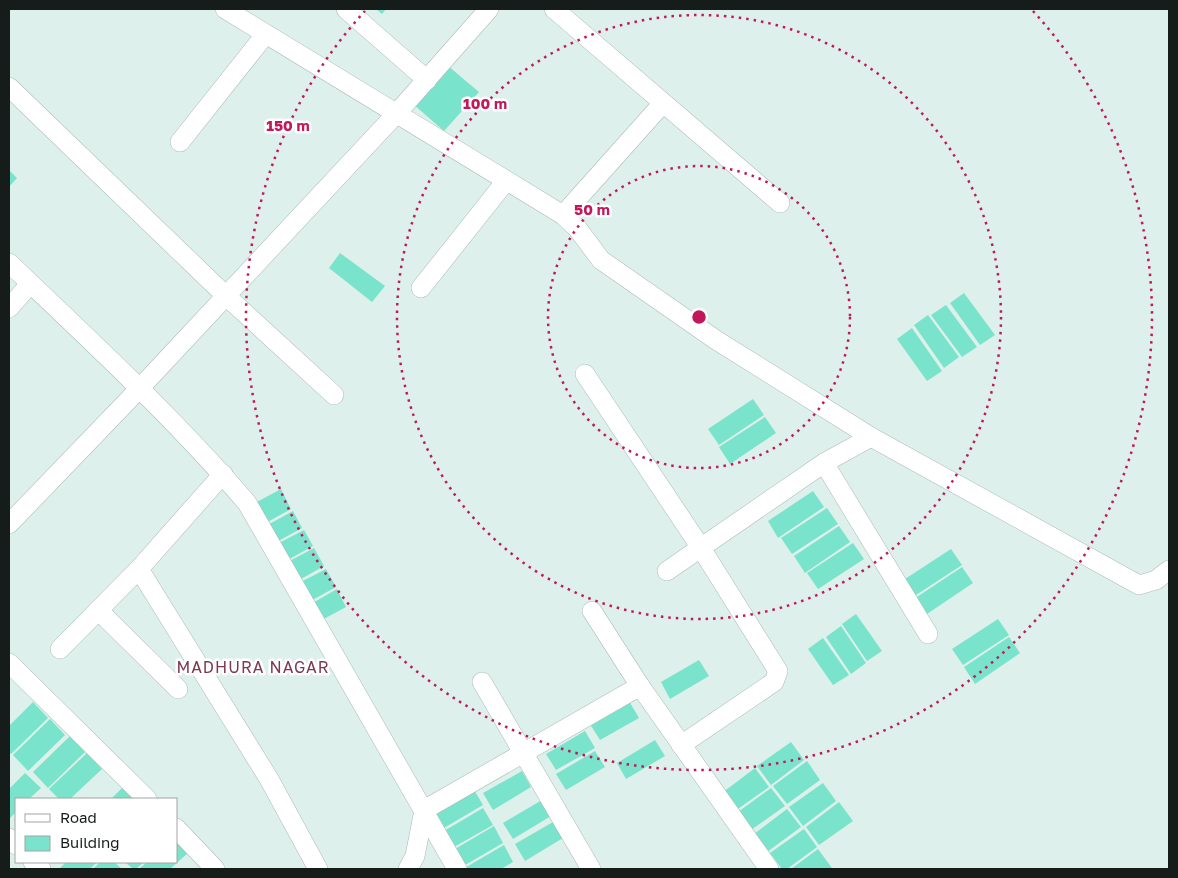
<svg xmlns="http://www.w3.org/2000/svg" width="1178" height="878" font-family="'Golos Text',sans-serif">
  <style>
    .building { fill: #7ae3cc }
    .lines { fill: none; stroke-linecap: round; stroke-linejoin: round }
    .minor-casing { stroke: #aabbb6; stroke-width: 20 }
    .minor { stroke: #fff; stroke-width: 19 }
    .ring { fill: none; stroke: #c2185b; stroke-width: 2.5; stroke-dasharray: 2.5 5 }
    .labels { text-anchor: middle; stroke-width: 5; stroke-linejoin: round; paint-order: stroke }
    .neighbourhood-label { font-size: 16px; letter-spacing: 1px; fill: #7d3852; stroke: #fff }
    .centre { fill: #c2185b; stroke: #fff; stroke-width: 2.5 }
    .ring-label { font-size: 15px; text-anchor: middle; font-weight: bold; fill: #c2185b; stroke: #fff; stroke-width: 5; stroke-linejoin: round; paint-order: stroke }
  </style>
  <rect width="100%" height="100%" fill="#def0eb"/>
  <!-- building -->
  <g class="building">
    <path d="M376 9H386L382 14Z"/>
    <path d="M447 65 479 92 444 131 413 104Z"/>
    <path d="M9 170 17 178 9 187Z"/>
    <path d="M340 253 385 286 372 302 329 268Z"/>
    <path d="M964 293 995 335 980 345 950 303Z"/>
    <path d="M946 305 977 347 962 357 931 315Z"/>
    <path d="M928 315 959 357 944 368 914 325Z"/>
    <path d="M912 328 942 371 927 381 897 339Z"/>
    <path d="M753 399 764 415 719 445 708 429Z"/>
    <path d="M765 417 776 433 730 464 719 447Z"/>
    <path d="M281 489 291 509 264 524 253 504Z"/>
    <path d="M813 491 824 507 778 538 768 521Z"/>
    <path d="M827 508 838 524 792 554 781 538Z"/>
    <path d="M293 511 302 528 273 544 264 527Z"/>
    <path d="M839 526 850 542 805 573 794 556Z"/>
    <path d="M304 530 313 546 284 562 275 545Z"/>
    <path d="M853 543 864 559 818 589 807 573Z"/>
    <path d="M314 548 324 566 294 583 284 564Z"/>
    <path d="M951 549 962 565 916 595 905 579Z"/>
    <path d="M962 567 973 583 927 614 917 597Z"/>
    <path d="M326 569 336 587 307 603 297 584Z"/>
    <path d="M337 589 346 607 320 621 311 604Z"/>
    <path d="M856 614 882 651 867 661 842 624Z"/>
    <path d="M998 619 1009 635 963 665 952 649Z"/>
    <path d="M841 626 866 663 851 674 826 637Z"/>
    <path d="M1009 637 1020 653 975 684 964 667Z"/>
    <path d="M823 638 849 675 833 685 808 649Z"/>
    <path d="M699 660 709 676 670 699 661 682Z"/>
    <path d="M629 701 639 718 600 740 590 724Z"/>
    <path d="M33 702 48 718 11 754 9 752V726Z"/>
    <path d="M50 719 65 735 28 771 13 755Z"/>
    <path d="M585 731 595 748 556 770 546 754Z"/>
    <path d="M70 736 85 752 48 788 33 772Z"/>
    <path d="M655 740 665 756 626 779 617 763Z"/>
    <path d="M791 742 804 760 771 785 757 766Z"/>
    <path d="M595 751 605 767 566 790 556 774Z"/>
    <path d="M87 753 102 769 70 799H59L49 789Z"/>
    <path d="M807 761 820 780 787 804 773 786Z"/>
    <path d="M755 768 769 787 735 811 722 793Z"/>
    <path d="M522 771 531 787 493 810 483 793Z"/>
    <path d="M25 773 41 788 29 799H16V812L9 819V789Z"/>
    <path d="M823 783 836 801 803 826 789 807Z"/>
    <path d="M123 787 135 799H111Z"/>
    <path d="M473 788 483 805 444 828 434 811Z"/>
    <path d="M771 788 785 806 751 830 738 812Z"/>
    <path d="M542 800 551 816 513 839 503 823Z"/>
    <path d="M839 802 853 821 819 845 806 827Z"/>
    <path d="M483 808 493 825 454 847 444 831Z"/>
    <path d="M787 809 801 827 767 852 754 834Z"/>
    <path d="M553 822 563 838 525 861 515 844Z"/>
    <path d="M494 826 503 843 465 865 455 849Z"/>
    <path d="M804 829 817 847 787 869H782L770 853Z"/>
    <path d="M176 839 189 852 170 869H139L147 862H176Z"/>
    <path d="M504 845 513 862 501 869H463Z"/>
    <path d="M818 849 832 868 829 869H791Z"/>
    <path d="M66 862H97L90 869H59Z"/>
    <path d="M100 862H114L122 869H93Z"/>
    <path d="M125 862H144L136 869H133Z"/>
  </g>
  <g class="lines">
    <defs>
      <g id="minor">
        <path d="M225 9 563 215 577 228 601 260 716 340 871 437 1139 585 1156 580 1169 570"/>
        <path d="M346 9 427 80"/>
        <path d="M554 9 780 203"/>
        <path d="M9 87 225 295 334 395"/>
        <path d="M180 142 265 35"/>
        <path d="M563 215 663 103"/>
        <path d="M9 263C91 341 174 418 247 503L457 869"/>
        <path d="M421 288 506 181"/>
        <path d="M9 308 30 284"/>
        <path d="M585 374 701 548 778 671 774 682 681 745"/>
        <path d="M824 463 928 634"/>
        <path d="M9 524 139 389 397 113 489 9"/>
        <path d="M139 569 269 779 318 869"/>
        <path d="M667 571 824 463 871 437"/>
        <path d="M98 610 178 689"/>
        <path d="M592 611 640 686 769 869"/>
        <path d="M60 649 139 569 223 474"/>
        <path d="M9 663 147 799"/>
        <path d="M482 682 591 869"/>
        <path d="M176 828 215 869"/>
        <path d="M9 838 16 845"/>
        <path d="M33 862 41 869"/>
        <path d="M408 869 415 856 424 810 640 686"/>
      </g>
    </defs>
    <!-- minor casing -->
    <use href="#minor" class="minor-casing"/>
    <!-- minor -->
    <use href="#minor" class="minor"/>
  </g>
  <!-- distance rings -->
  <g class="ring">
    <circle cx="699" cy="317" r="151"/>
    <circle cx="699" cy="317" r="302"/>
    <path d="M1033 11A453 453 0 1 1 365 11"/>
  </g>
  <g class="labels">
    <!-- neighbourhood labels -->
    <g class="neighbourhood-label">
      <text x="253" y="673">MADHURA NAGAR</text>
    </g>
  </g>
  <circle cx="699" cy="317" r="8" class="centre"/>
  <g class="ring-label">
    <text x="485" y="109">100 m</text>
    <text x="288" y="131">150 m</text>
    <text x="592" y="215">50 m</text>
  </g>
  <!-- border -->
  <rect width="1178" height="878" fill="none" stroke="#161c1a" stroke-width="20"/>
  <!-- legend -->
  <rect x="15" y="798" width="162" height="65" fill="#ffffff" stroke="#a2a4a3"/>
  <rect x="25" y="814" width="25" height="8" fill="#ffffff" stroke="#a2a4a3"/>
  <text x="60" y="823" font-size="15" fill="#161c1a">Road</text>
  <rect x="25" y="836" width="25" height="15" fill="#7ae3cc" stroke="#a2a4a3"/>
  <text x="60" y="848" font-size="15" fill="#161c1a">Building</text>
</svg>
